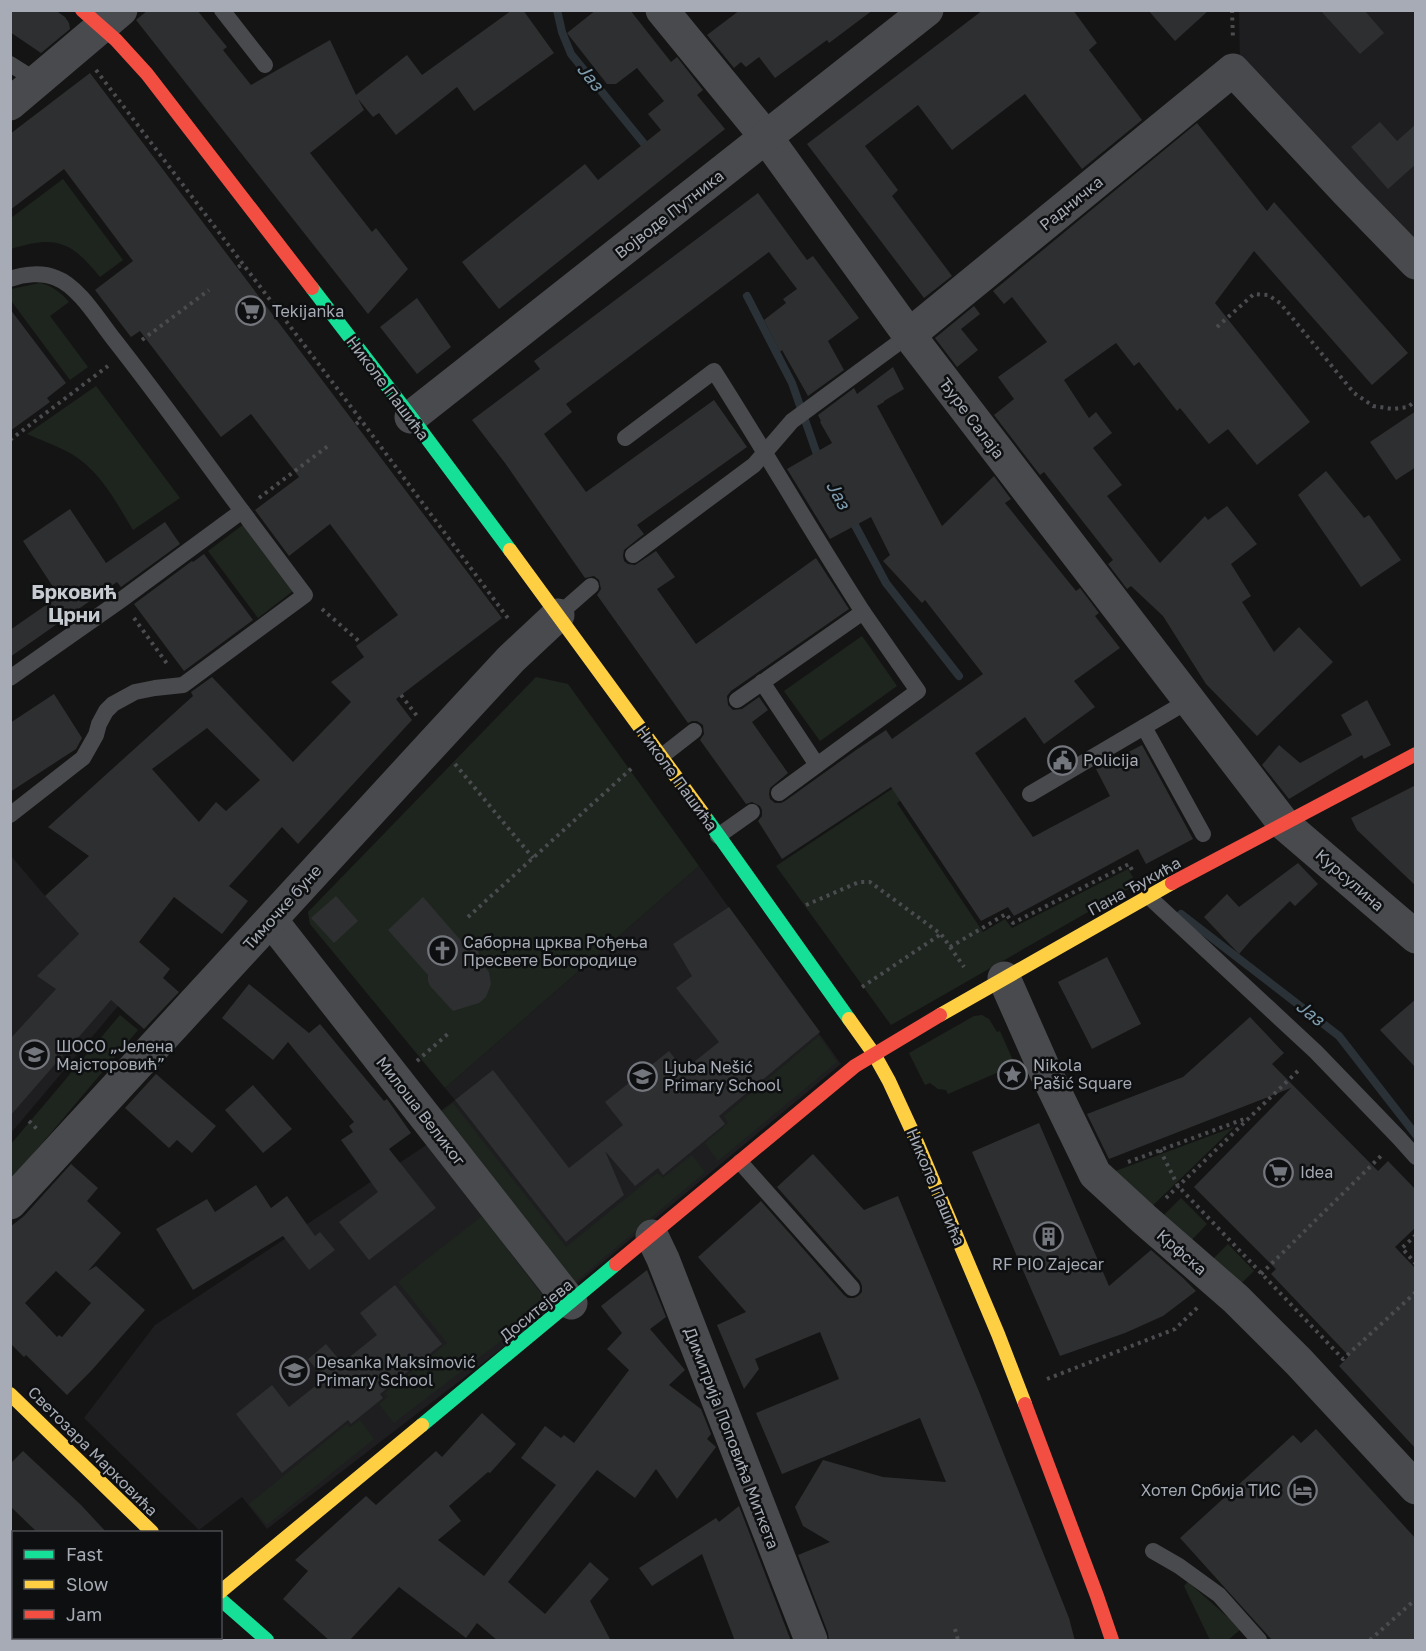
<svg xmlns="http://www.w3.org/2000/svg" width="1426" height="1651" font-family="'Golos Text',sans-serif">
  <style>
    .built { fill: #1e1e20 }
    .green { fill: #1e251e }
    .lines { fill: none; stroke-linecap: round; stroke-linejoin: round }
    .stream { stroke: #2a3237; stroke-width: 8 }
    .building { fill: #2e2f30; fill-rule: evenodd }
    .path { stroke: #4a4c4f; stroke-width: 4; stroke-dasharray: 3 4.5; stroke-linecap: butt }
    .lane { stroke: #494a4d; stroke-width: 16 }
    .street { stroke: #494a4d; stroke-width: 33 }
    .fast { stroke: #16e098; stroke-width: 14 }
    .slow { stroke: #ffcf43; stroke-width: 14 }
    .jam { stroke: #f24e42; stroke-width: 14 }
    .labels { text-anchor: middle; stroke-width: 5; stroke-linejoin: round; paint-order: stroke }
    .street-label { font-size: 16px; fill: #a6abb5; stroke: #0e0f10 }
    .poi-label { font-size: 16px; fill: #a6abb5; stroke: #0e0f10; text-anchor: start }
    .water-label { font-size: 18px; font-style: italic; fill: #7e9cae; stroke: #0e0f10 }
    .quarter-label { font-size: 20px; font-weight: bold; fill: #c6cad1; stroke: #0e0f10 }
  </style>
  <rect width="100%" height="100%" fill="#141414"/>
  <!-- built -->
  <g class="built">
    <path d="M1239 11H1415V247L1240 64Z"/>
    <path d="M11 856 45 896 79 934 118 1006 11 1133Z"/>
    <path d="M699 866 841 1064 572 1288 438 1113 455 1100 445 1088Z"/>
    <path d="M431 1142 557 1306 267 1529 242 1497 199 1530 84 1418 155 1325Z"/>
  </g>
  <!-- green -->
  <g class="green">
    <path d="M63 179 123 260 100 277C71 241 56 235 11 249V218Z"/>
    <path d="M40 283C53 286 60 292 69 302L50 316 88 367 70 380 12 302 11 303V289Z"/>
    <path d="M96 386 180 498 133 530C116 502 100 470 70 453 57 446 41 440 27 434Z"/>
    <path d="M244 524 293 591 258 618 208 551Z"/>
    <path d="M862 636 897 686 820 741 784 691Z"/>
    <path d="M536 677 568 684 699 866 445 1088 310 924 308 912Z"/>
    <path d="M913 775 921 786 897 803 983 932 1005 919 1012 928 1128 869 1137 884 891 1025 776 866Z"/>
    <path d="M120 1015 138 1030 11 1180V1144Z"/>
    <path d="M982 1015 989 1019 997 1032 1000 1031 1015 1065 948 1094 946 1090 938 1089 930 1083 925 1085 909 1053 974 1016Z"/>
    <path d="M819 1036 837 1062 718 1161 705 1143 728 1123 724 1116Z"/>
    <path d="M453 1103 566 1247 657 1173 663 1178 692 1155 705 1172 573 1284 440 1113Z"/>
    <path d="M1234 1127 1148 1210 1110 1173Z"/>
    <path d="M1181 1198 1207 1224 1186 1246 1160 1219Z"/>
    <path d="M482 1216 549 1304 394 1423 379 1404 388 1397 385 1393 447 1343 398 1282Z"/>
    <path d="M1228 1244 1254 1271 1233 1291 1207 1265Z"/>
    <path d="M360 1420 374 1439 267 1525 249 1504 347 1424 350 1427Z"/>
    <path d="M1188 1582 1241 1629 1228 1640H1210L1184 1586Z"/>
  </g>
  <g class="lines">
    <!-- stream -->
    <g class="stream">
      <path d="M557 10 562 32 571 54 650 151"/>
      <path d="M747 296 792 383 819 460"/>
      <path d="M850 516 886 583 959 676"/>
      <path d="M1181 914 1339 1036 1416 1135"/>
    </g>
  </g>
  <!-- building -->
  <g class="building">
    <path d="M10 10H55L65 17 69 23 70 29 41 53 10 32Z"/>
    <path d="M148 10H197L227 47 223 50 251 85 330 40 356 95 407 55 422 75 512 10H523L554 53 474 111 457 87 396 135 379 113 373 117 358 99 364 110 310 153 372 232 376 228 408 269 368 314 136 20Z"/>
    <path d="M596 10H630L671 62 677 57 703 90 697 95 725 129 499 309 462 262 585 164 598 180 661 130 648 114 664 101 637 68 616 84H607L567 33Z"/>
    <path d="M740 10H873L829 43 827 40 775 78 759 57 746 67 741 62 734 68 707 35Z"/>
    <path d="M983 10H1073L1097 43 1089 50 1142 120 1082 169 1025 94 952 150 918 105 865 146 898 190 892 196 952 276 924 298 807 144Z"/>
    <path d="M1148 10H1209L1175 41Z"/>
    <path d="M1320 10H1364L1384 33 1360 54Z"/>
    <path d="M90 73 502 618 396 699 412 720 298 844 282 827 229 886 248 901 222 934 174 897 139 942 170 969 163 978 179 992 144 1029 111 1000 10 1116V1039L56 989 37 976 79 934 45 896 89 856 48 827 193 696 191 692 212 677 293 762 351 702 331 682 364 657 356 646 398 615 330 524 289 556 255 510 299 477 251 414 221 437 140 331 131 337 95 290 133 261 64 169 10 210V134ZM207 728 260 780 226 811 216 802 199 822 152 769Z"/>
    <path d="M1380 122 1397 141 1416 124V164L1388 189 1351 147Z"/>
    <path d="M1197 123 1267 211 1274 202 1408 353 1372 385 1254 251 1215 303 1310 422 1257 465 1228 429 1209 444 1180 408 1177 411 1139 362 1134 366 1116 343 1064 380 1089 418 1096 412 1112 433 1093 448 1122 485 1107 496 1160 563 1205 516 1208 520 1227 506 1257 544 1231 564 1251 596 1242 602 1274 652 1299 627 1333 662 1257 736 1206 684 1163 616 1131 586 1127 589 1108 564 1113 560 1044 472 1040 475 994 415 1014 399 998 377 1047 342 1012 297 1004 304 993 291Z"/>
    <path d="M758 193 807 260 813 256 859 318 828 341 844 370 808 396 782 350 780 352 764 320 786 303 783 299 797 289 769 252 566 404 572 412 544 434 586 492 714 400 747 447 637 525 644 534 624 550 623 556 624 561 628 564 635 565 656 551 675 577 657 589 696 644 816 558 849 609 731 691 727 696 728 705 733 710 742 709 759 697 768 710 752 722 788 773 770 788 769 794 770 799 775 803H781L785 801 856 750 886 730 892 739 983 674 925 600 922 603 883 561 890 555 871 517 830 539 787 469 832 443 820 422 821 421 818 415 854 388 857 394 893 367 904 389 884 401V402L877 406 942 526 994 476 1011 499 1005 503 1076 591 1080 588 1099 613 1095 616 1120 648 1074 681 1095 707 1044 744 1025 717 975 753 1033 837 1110 796 1096 769 1142 745 1193 839 1146 864 1138 849 1014 916 1008 907 981 921 891 787 782 859 758 821 762 816V810L760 806 752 802 746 804 700 740 704 734 703 725 697 721H692L688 723 597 595 601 589 599 580 594 576 585 578 505 463 472 420 540 369 534 361Z"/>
    <path d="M417 298 451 347 417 374 380 327Z"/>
    <path d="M974 306 980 314 961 329 978 350 957 367 935 338Z"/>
    <path d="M10 309 66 383 47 398 50 402 10 431Z"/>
    <path d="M1416 411V467L1396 480 1370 442Z"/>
    <path d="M1326 471 1364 518 1369 515 1401 560 1361 587 1298 495Z"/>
    <path d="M70 509 106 563 165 522 180 544 121 587 117 582 10 657V630L59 596 23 541Z"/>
    <path d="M204 554 253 620 184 671 134 604 192 561 193 562Z"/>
    <path d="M54 694 82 738 76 749 10 792V723Z"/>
    <path d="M1367 700 1391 745 1364 759 1362 755 1289 799 1262 765 1279 745 1300 763 1352 735 1341 715Z"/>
    <path d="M1416 785V886L1357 830 1351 818Z"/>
    <path d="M1298 863 1318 884 1295 906 1290 901 1252 939 1239 954 1204 917 1227 894 1239 907Z"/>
    <path d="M336 896 358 921 334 943 311 918Z"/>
    <path d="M423 897 463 943 473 945 478 950 481 963 489 972 491 984 486 997 479 1003 453 1011 430 986 428 981V975L388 930Z"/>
    <path d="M729 907 820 1032 719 1116 725 1124 663 1175 658 1168 635 1186 605 1151 624 1195 566 1242 455 1100 493 1070 569 1168 623 1125 605 1102 669 1051 684 1070 719 1042 676 988 692 976 673 944Z"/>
    <path d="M1107 957 1141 1024 1092 1049 1058 982Z"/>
    <path d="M249 984 309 1033 320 1024 384 1101 387 1099 411 1133 389 1149 436 1208 369 1260 339 1222 378 1192 341 1140 353 1132 349 1126 354 1122 288 1042 273 1060 222 1018Z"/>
    <path d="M1416 999V1068L1380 1030Z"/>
    <path d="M1250 1017 1284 1053 1272 1064 1378 1171 1388 1161 1416 1190V1227L1395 1247 1416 1269V1449L1339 1366 1349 1356 1271 1274 1276 1269 1194 1187 1291 1088 1109 1159 1087 1114 1183 1077Z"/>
    <path d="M156 1074 216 1126 192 1153 177 1140 169 1148 125 1108Z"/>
    <path d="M253 1085 292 1129 263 1153 225 1110Z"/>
    <path d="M1039 1123 1109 1286 1151 1250 1183 1278 1196 1291 1163 1316 1125 1333 1060 1356 972 1152Z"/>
    <path d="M813 1154 864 1210 898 1196 980 1394 1069 1618 1075 1641H829L828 1633 798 1555 830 1542 803 1526 795 1507 823 1460 883 1477 946 1482 920 1418 782 1474 756 1413 839 1379 820 1332 755 1359 759 1369 744 1389 717 1325 746 1312 698 1257 761 1201 844 1295 848 1298H854L858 1296 862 1292V1286L860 1281 777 1187Z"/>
    <path d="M71 1164 98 1188 87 1201 121 1233 88 1271 96 1266 145 1310 91 1371 67 1395 26 1355 24 1357 10 1343V1227L24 1216ZM56 1271 91 1303 62 1337 59 1335 57 1337 25 1303Z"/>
    <path d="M256 1185 271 1208 287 1196 315 1236 320 1232 335 1250 309 1270 283 1236 193 1290 156 1229 207 1199 215 1212Z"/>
    <path d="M647 1270 666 1317 650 1329 685 1370 669 1385 701 1409 711 1434 707 1439 716 1447 677 1499 656 1469 635 1498 597 1470 508 1582 545 1614 590 1562 609 1579 590 1601 611 1641H498L477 1623 466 1638 399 1587 349 1641H330L283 1599 308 1571 295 1560 366 1496 376 1505 436 1451 442 1457 482 1413 516 1444 490 1473 488 1472 449 1506 461 1521 438 1540 484 1576 556 1485 521 1458 545 1426 561 1438 564 1435 574 1443 629 1370 607 1349 622 1333 601 1306Z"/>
    <path d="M395 1285 442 1344 380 1394 383 1398 351 1424 348 1420 282 1473 236 1414 272 1385 289 1407 324 1379 308 1359 326 1344 342 1363 377 1335 360 1313Z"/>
    <path d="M1316 1429 1416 1539V1641H1273L1180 1538 1293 1435 1301 1443Z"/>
    <path d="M23 1451 81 1505 107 1533H38L10 1506V1464Z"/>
    <path d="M739 1506 791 1641H735L702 1554 652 1586 639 1568 716 1518 719 1522Z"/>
  </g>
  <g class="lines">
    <!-- path -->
    <g class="path">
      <path d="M1232 10 1233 39"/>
      <path d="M96 70 361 420 510 621"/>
      <path d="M238 267 243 264"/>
      <path d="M1217 327 1254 294 1268 295 1280 303 1354 393 1373 406 1393 409 1408 407 1416 400"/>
      <path d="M142 340 209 290"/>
      <path d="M356 424 361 420"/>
      <path d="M10 440 108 366"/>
      <path d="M259 498 328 446"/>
      <path d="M322 609 361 643"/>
      <path d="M134 618 168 665"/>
      <path d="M401 695 417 716"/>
      <path d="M455 764 533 858"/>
      <path d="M806 905 859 882H870L941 934 964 967"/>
      <path d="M468 917 632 768"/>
      <path d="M950 947 1006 914 1013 923 1129 864 1132 870"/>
      <path d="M862 987 941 934"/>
      <path d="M417 1061 450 1032"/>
      <path d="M29 1121 37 1129"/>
      <path d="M1160 1150 1178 1186 1343 1359 1416 1292"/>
      <path d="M1128 1162 1247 1118"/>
      <path d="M1166 1198 1301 1068"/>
      <path d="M1416 1235 1402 1248 1416 1264"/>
      <path d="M1261 1274 1384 1153"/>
      <path d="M1047 1379 1175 1329 1198 1307"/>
      <path d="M955 1629 958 1640"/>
      <path d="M1370 1640 1416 1599"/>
    </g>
    <!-- lane -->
    <g class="lane">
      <path d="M222 10 265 65"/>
      <path d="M10 64 37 81"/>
      <path d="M10 279C24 274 42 272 56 278 78 286 98 319 112 337 157 394 199 453 242 511L121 600 10 678"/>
      <path d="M625 438 714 371C765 451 812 533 863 612L737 700"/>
      <path d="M633 555 754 465 792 421 909 335"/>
      <path d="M558 615 591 586"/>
      <path d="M762 682 817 765"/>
      <path d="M1144 727 1203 834"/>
      <path d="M662 756 694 731"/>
      <path d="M779 793 918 691 863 612"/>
      <path d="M1030 794 1188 701"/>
      <path d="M10 815 83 758 96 735 99 724 106 711 113 704 135 692 155 688 183 685 305 595 242 511"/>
      <path d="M718 836 752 812"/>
      <path d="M1148 896 1316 1052 1399 1138 1416 1157"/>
      <path d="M740 1162 852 1288"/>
      <path d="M1153 1551 1179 1566 1219 1595 1259 1640"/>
    </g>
    <!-- street -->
    <g class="street">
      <path d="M662 10 766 137 909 335 1284 824 1416 937"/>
      <path d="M10 104 121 10"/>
      <path d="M909 335 1233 70 1347 192 1416 263"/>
      <path d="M411 417 927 10"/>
      <path d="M271 920 571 1303"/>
      <path d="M1004 978 1046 1073 1095 1174 1144 1219 1236 1299 1299 1362 1416 1488"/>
      <path d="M10 1203 436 740 511 659 558 615"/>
      <path d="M652 1236 663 1259 811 1640"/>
      <path d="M169 1640 172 1638"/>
    </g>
    <!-- fast -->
    <g class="fast">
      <path d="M312 288 411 417 510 550"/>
      <path d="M704 815 849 1019"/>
      <path d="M422 1425 616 1264"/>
      <path d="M220 1599 267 1640"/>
    </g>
    <!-- slow -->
    <g class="slow">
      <path d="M510 550 704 815"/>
      <path d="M940 1015 1172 883"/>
      <path d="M849 1019 874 1054 889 1081 913 1133 998 1334 1025 1404"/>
      <path d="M10 1394 152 1532"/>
      <path d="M220 1592 422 1425"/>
    </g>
    <!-- jam -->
    <g class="jam">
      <path d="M82 10 116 40 147 74 312 288"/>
      <path d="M1172 883 1416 754"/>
      <path d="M616 1264 855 1066 940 1015"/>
      <path d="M1025 1404 1097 1596 1112 1640"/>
    </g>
  </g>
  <!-- icons -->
  <defs>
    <symbol id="supermarket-ring" viewBox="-11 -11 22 22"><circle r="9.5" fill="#0e0f10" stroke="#73767d" stroke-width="1.5"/><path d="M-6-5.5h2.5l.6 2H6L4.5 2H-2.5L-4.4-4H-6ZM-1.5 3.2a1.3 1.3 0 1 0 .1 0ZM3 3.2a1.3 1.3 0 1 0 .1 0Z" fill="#73767d"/></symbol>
    <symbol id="civic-ring" viewBox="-11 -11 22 22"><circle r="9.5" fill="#0e0f10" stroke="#73767d" stroke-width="1.5"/><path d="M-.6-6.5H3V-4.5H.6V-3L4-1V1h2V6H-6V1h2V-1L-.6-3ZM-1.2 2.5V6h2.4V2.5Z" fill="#73767d"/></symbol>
    <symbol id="church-ring" viewBox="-11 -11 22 22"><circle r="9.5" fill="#0e0f10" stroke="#73767d" stroke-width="1.5"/><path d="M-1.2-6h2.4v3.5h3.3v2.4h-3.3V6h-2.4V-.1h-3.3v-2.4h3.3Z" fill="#73767d"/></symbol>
    <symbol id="school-ring" viewBox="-11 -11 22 22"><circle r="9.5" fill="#0e0f10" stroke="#73767d" stroke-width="1.5"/><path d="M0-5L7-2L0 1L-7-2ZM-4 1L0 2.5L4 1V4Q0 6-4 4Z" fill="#73767d"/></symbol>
    <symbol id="sight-ring" viewBox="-11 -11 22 22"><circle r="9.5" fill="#0e0f10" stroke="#73767d" stroke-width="1.5"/><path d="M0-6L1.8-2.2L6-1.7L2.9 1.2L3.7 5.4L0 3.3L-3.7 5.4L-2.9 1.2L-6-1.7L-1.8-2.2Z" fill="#73767d"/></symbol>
    <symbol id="building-ring" viewBox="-11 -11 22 22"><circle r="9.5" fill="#0e0f10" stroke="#73767d" stroke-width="1.5"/><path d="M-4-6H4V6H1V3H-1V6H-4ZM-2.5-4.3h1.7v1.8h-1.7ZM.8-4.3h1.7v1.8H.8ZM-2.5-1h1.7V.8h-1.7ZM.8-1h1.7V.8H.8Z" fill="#73767d"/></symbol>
    <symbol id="hotel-ring" viewBox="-11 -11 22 22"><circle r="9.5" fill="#0e0f10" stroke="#73767d" stroke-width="1.5"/><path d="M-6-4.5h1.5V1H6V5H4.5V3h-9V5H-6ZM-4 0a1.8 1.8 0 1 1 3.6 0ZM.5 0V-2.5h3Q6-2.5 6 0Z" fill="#73767d"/></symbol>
  </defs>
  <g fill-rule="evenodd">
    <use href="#supermarket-ring" x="234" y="294" width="33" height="33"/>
    <use href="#civic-ring" x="1046" y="744" width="33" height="33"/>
    <use href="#church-ring" x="426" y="934" width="33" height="33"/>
    <use href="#school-ring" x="18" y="1038" width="33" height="33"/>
    <use href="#sight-ring" x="996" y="1058" width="33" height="33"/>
    <use href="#school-ring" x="626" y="1060" width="33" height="33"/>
    <use href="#supermarket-ring" x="1262" y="1156" width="33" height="33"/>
    <use href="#building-ring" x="1032" y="1220" width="33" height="33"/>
    <use href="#school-ring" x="278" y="1354" width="33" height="33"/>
    <use href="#hotel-ring" x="1286" y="1474" width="33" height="33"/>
  </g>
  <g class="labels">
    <!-- street labels -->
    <g class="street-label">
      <text transform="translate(1071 203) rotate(-39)" y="6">Радничка</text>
      <text transform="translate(669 214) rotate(-38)" y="6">Војводе Путника</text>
      <text transform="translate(388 388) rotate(53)" y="6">Николе Пашића</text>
      <text transform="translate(972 418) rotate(53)" y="6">Ђуре Салаја</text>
      <text transform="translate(677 778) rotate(54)" y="6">Николе Пашића</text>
      <text transform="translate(1350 880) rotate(41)" y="6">Курсулина</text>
      <text transform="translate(1134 886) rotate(-29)" y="6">Пана Ђукића</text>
      <text transform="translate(282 907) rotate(-48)" y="6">Тимочке буне</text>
      <text transform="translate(421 1111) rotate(52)" y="6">Милоша Великог</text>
      <text transform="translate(936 1187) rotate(67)" y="6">Николе Пашића</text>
      <text transform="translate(1182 1252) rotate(41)" y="6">Крфска</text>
      <text transform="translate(536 1310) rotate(-39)" y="6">Доситејева</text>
      <text transform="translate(732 1438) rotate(69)" y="6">Димитрија Поповића Миткета</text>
      <text transform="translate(93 1451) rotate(45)" y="6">Светозара Марковића</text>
    </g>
    <!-- poi labels -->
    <g class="poi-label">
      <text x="272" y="317">Tekijanka</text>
      <text x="1083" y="766">Policija</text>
      <text x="463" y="948">Саборна црква Рођења<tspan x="463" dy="18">Пресвете Богородице</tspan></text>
      <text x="56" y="1052">ШОСО „Јелена<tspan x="56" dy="18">Мајсторовић”</tspan></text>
      <text x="1033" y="1071">Nikola<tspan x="1033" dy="18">Pašić Square</tspan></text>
      <text x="664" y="1073">Ljuba Nešić<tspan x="664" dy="18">Primary School</tspan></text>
      <text x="1300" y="1178">Idea</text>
      <text x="1048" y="1270" text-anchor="middle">RF PIO Zajecar</text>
      <text x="316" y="1368">Desanka Maksimović<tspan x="316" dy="18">Primary School</tspan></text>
      <text x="1281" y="1496" text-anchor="end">Хотел Србија ТИС</text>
    </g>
    <!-- water labels -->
    <g class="water-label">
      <text transform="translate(590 77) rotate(51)" y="6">Јаз</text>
      <text transform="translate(838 495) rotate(61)" y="6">Јаз</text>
      <text transform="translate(1310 1013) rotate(38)" y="6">Јаз</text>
    </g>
    <!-- quarter labels -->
    <g class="quarter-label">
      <text x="74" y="599">Брковић<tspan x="74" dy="23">Црни</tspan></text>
    </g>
  </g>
  <!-- border -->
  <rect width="1426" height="1651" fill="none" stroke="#a6abb5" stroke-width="24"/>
  <!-- legend -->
  <rect x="12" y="1531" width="210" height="108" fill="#0e0f10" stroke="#4b4d52" stroke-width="1.5"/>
  <rect x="24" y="1550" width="30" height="9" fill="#16e098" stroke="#4b4d52" stroke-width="1.5"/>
  <text x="66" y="1561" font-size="18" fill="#a6abb5">Fast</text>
  <rect x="24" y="1580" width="30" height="9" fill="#ffcf43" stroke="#4b4d52" stroke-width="1.5"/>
  <text x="66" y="1591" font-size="18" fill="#a6abb5">Slow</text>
  <rect x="24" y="1610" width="30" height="9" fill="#f24e42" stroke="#4b4d52" stroke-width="1.5"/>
  <text x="66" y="1621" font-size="18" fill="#a6abb5">Jam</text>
</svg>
